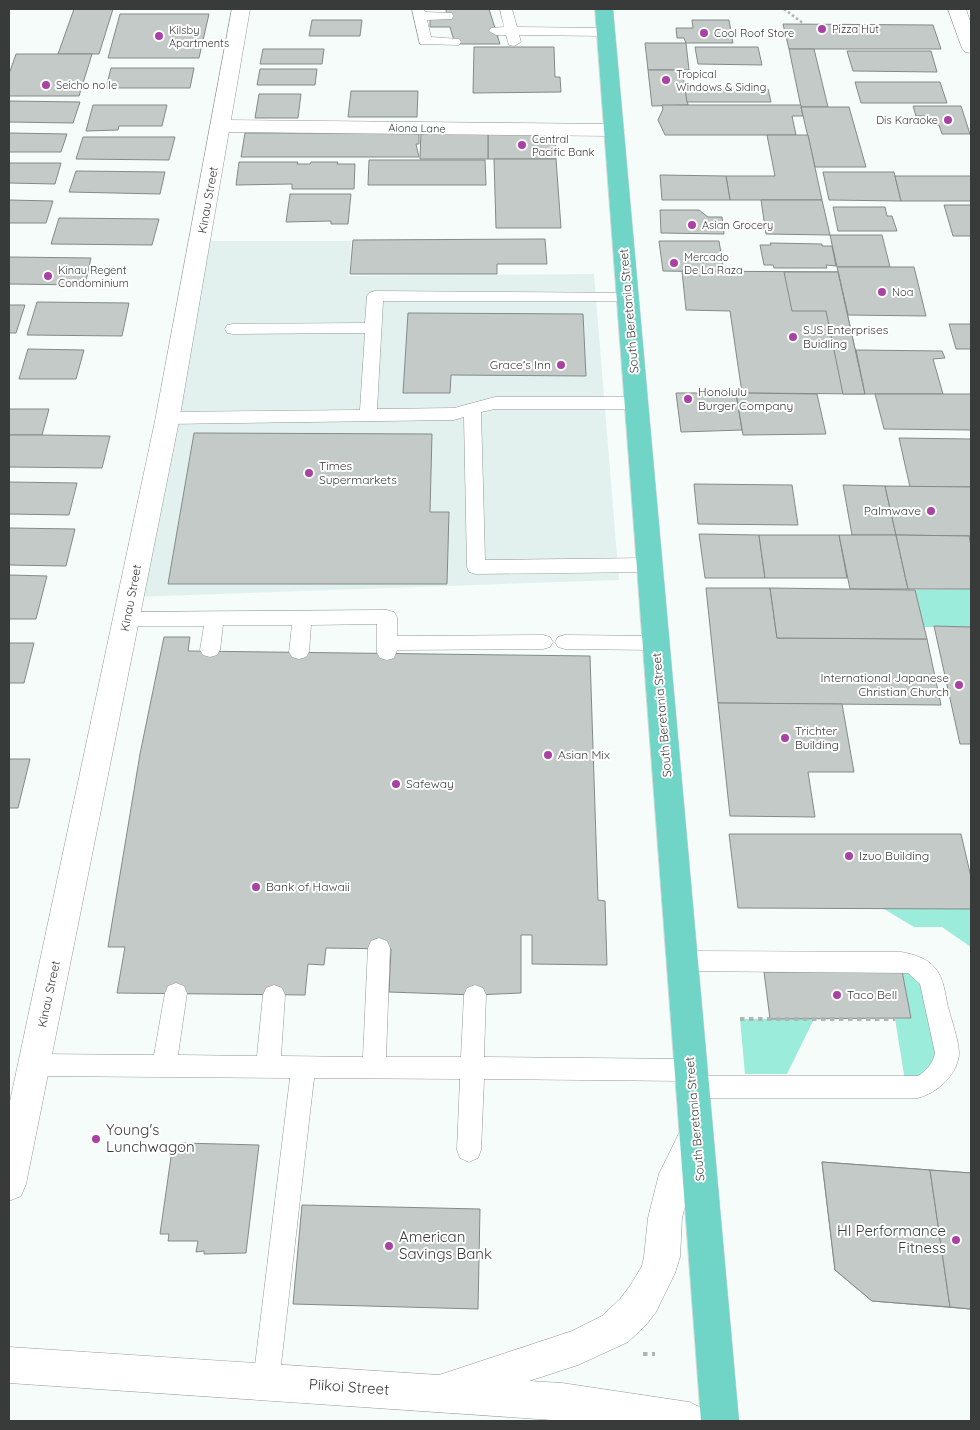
<svg xmlns="http://www.w3.org/2000/svg" width="980" height="1430" font-family="Quicksand,sans-serif">
  <style>
    .built { fill: #e2f1ee }
    .green { fill: #9cecdb }
    .building { fill: #c4cac8; stroke: #848a88 }
    .lines { fill: none; stroke-linecap: round; stroke-linejoin: round }
    .lane-casing { stroke: #949998; stroke-width: 1 }
    .street-casing { stroke: #949998; stroke-width: 1 }
    .secondary-casing { stroke: #949998; stroke-width: 1 }
    .primary-casing { stroke: #d7d8d8; stroke-width: 1 }
    .path-far1 { stroke: #b0b5b3; stroke-width: 2.5; stroke-dasharray: 2.5 2.5; stroke-linecap: butt }
    .path { stroke: #b0b5b3; stroke-width: 4; stroke-dasharray: 4.5 4.5; stroke-linecap: butt }
    .lane { fill: #fff; fill-rule: evenodd }
    .street { fill: #fff; fill-rule: evenodd }
    .secondary { fill: #fff; fill-rule: evenodd }
    .primary { fill: #70d4c7; fill-rule: evenodd }
    .poi-dot { fill: #aa42a4; stroke: #fff; stroke-width: 2 }
    .labels { text-anchor: middle; stroke-width: 4; stroke-linejoin: round; paint-order: stroke }
    .far-poi-label { font-size: 11px; fill: #393b3b; stroke: #fff; text-anchor: start }
    .far-street-label { font-size: 11px; fill: #393b3b; stroke: #fff }
    .street-label { font-size: 12px; fill: #393b3b; stroke: #fff }
    .poi-label { font-size: 12px; fill: #393b3b; stroke: #fff; text-anchor: start }
    .near-poi-label { font-size: 15px; fill: #393b3b; stroke: #fff; text-anchor: start }
    .near-street-label { font-size: 15px; fill: #393b3b; stroke: #fff }
  </style>
  <rect width="100%" height="100%" fill="#f6fcfa"/>
  <!-- built -->
  <path class="built" d="M200 241H351L349 276 594 274 619 580 132 597Z"/>
  <!-- green -->
  <g class="green">
    <path d="M971 589V627H923L915 590Z"/>
    <path d="M884 909H971V947L942 927H914Z"/>
    <path d="M918 966 947 1053 906 1087 895 1019 911 1018 902 971Z"/>
    <path d="M814 1019 787 1074H745L740 1019Z"/>
  </g>
  <!-- building -->
  <g class="building">
    <path d="M74 9H113L99 54H58Z"/>
    <path d="M446 9H489L500 44H455L450 27H430V19H447Z"/>
    <path d="M120 14H209L199 58H108Z"/>
    <path d="M312 20H362L360 36H309Z"/>
    <path d="M692 20H729L733 43H686L684 38H677L676 28H693Z"/>
    <path d="M783 24 933 25 941 49H789Z"/>
    <path d="M645 43H686L689 70H648Z"/>
    <path d="M474 47H554L555 77H560L561 92 473 93Z"/>
    <path d="M695 47H758L762 65 698 64Z"/>
    <path d="M263 49H324L322 64H260Z"/>
    <path d="M789 49H814L828 107H801Z"/>
    <path d="M847 51H931L937 72 853 71Z"/>
    <path d="M16 54H92L79 96H9V74Z"/>
    <path d="M111 68H194L190 88H106Z"/>
    <path d="M260 69H317L315 85H257Z"/>
    <path d="M648 70H682L688 105 652 106Z"/>
    <path d="M855 82H940L947 103H861Z"/>
    <path d="M685 89H768L771 102H687Z"/>
    <path d="M351 91H418L417 117H348Z"/>
    <path d="M259 94H301L298 118H255Z"/>
    <path d="M9 101 80 102 73 123 9 122Z"/>
    <path d="M93 105H167L162 126H119L118 130 86 131Z"/>
    <path d="M662 105H801L803 116H792L796 135H665L658 120 663 109Z"/>
    <path d="M913 106H961L970 134H942L939 125H930L928 116H916Z"/>
    <path d="M801 107H849L866 167H815Z"/>
    <path d="M555 130 556 159H488V131Z"/>
    <path d="M421 131H488V159H420Z"/>
    <path d="M9 133 67 134 61 152H9Z"/>
    <path d="M245 133H419V144H416L419 157H241Z"/>
    <path d="M767 135H808L822 200H730L726 176H775Z"/>
    <path d="M83 137H175L169 160 76 159Z"/>
    <path d="M494 159H556L561 228H496Z"/>
    <path d="M369 160H485L486 185H368Z"/>
    <path d="M239 162H298L297 164H310L311 162H338L337 164H355L354 189H292V184L236 185Z"/>
    <path d="M9 163H61L55 184 9 183Z"/>
    <path d="M76 171 165 172 160 194 69 192Z"/>
    <path d="M823 172H894L901 201 829 200Z"/>
    <path d="M660 175 726 176 730 200H662Z"/>
    <path d="M895 176H971V201H901Z"/>
    <path d="M290 194H351L348 224H331V221L286 222Z"/>
    <path d="M9 200 53 201 46 223H9Z"/>
    <path d="M761 200H822L830 235 766 234Z"/>
    <path d="M944 205H971V236H953Z"/>
    <path d="M833 207H885L887 216H892L897 231H838Z"/>
    <path d="M660 210H699L708 217H722L724 234 661 233Z"/>
    <path d="M59 218 159 219 152 245 51 244Z"/>
    <path d="M830 235H882L890 267H837Z"/>
    <path d="M545 239 547 264H497V274H350L353 240Z"/>
    <path d="M659 241H719L724 272 663 271Z"/>
    <path d="M770 243 822 244V246H832L836 266 826 265 827 268H774L773 265H764L760 245H771Z"/>
    <path d="M9 257 91 258 85 285 9 284Z"/>
    <path d="M837 267H914L926 316 848 315Z"/>
    <path d="M682 271 838 272 865 394 742 393 730 311 686 310Z"/>
    <path d="M784 272H838L865 394H843L826 311H792Z"/>
    <path d="M37 302 129 303 122 336 27 335Z"/>
    <path d="M9 305H25L16 333H9Z"/>
    <path d="M408 313 583 314 586 376 451 375 450 393H403Z"/>
    <path d="M949 324H971V349H956Z"/>
    <path d="M28 349 84 350 76 379H19Z"/>
    <path d="M856 350 942 351 945 358 933 359 943 394H865Z"/>
    <path d="M676 393H736L742 430 681 432Z"/>
    <path d="M736 393 817 394 826 434 743 435Z"/>
    <path d="M875 394H971V430L884 429Z"/>
    <path d="M9 409H49L42 435H9Z"/>
    <path d="M194 433 432 434 430 512H449L447 584H168Z"/>
    <path d="M9 435H42L110 436 102 468 9 467Z"/>
    <path d="M899 438 971 439V487H910Z"/>
    <path d="M9 482 77 483 69 515 9 514Z"/>
    <path d="M694 484 792 485 798 525 698 524Z"/>
    <path d="M843 485 885 486 896 535H852Z"/>
    <path d="M885 486 971 487V536L896 535Z"/>
    <path d="M9 528 75 529 66 566 9 565Z"/>
    <path d="M699 534 759 535 765 578H705Z"/>
    <path d="M759 535H839L847 578H765Z"/>
    <path d="M839 535H896L908 589H850Z"/>
    <path d="M896 535 969 536 971 546V589H908Z"/>
    <path d="M9 575 47 576 36 619H9Z"/>
    <path d="M706 588H770L777 638 927 639 941 705 718 703Z"/>
    <path d="M770 588 915 590 927 639 777 638Z"/>
    <path d="M934 626 971 627V744H960Z"/>
    <path d="M164 637H190L188 651 590 656 598 900 605 901 607 965 532 964V935H521V993L475 995 389 992 391 949 326 948 324 965 308 964 305 995 117 993 125 947H108L140 754Z"/>
    <path d="M9 643H34L24 683H9Z"/>
    <path d="M718 703 842 704 854 772H808L815 817 730 816Z"/>
    <path d="M9 759H30L18 808H9Z"/>
    <path d="M729 834H961L971 877V909L738 908Z"/>
    <path d="M902 971 911 1018 770 1019 764 972Z"/>
    <path d="M182 1143 259 1145 246 1253 204 1254V1251L196 1252 198 1241H168L169 1234H160L172 1150H181Z"/>
    <path d="M822 1162 971 1173V1309L872 1301 835 1270Z"/>
    <path d="M822 1162 930 1170 950 1307 872 1301 835 1270Z"/>
    <path d="M930 1170 971 1173V1309L950 1307Z"/>
    <path d="M302 1205 480 1209 478 1309 293 1304Z"/>
  </g>
  <g class="lines">
    <defs>
      <g id="lane">
        <path d="M412 9H424L425 12 452 13 453 16 452 19 427 20 431 37 459 39 461 42 459 45 420 44Z"/>
        <path d="M500 9H512L517 27 606 28 613 32 606 36 519 35 521 42 514 46 509 45 506 35H496L489 31 491 28 504 27Z"/>
        <path d="M375 291 633 293 635 296 633 299 627 301H383L377 409 454 408 495 397H637L643 399 645 403 643 407 637 409H495L481 412 485 560 649 558 656 560 658 565 656 570 649 572 476 574 469 572 467 567 464 417 454 420 167 424 161 422 159 418 161 414 167 412 360 410 365 333 233 334 227 333 225 329 227 325 233 324 365 323 367 296 369 293Z"/>
        <path d="M387 610 394 612 397 617V636L543 635 550 637 553 642 550 647 543 649 397 650 394 658 387 660 380 658 377 653V624L311 625 309 652 306 657 299 659 292 657 289 652 292 625H223L220 650 217 655 210 657 203 655 200 650 204 626H127L120 624 117 619 120 614 127 612Z"/>
        <path d="M565 635 656 636 663 638 666 643 663 648 656 650 565 649 558 647 555 642 558 637Z"/>
        <path d="M379 938 387 941 390 948 386 1057H461L464 995 467 988 475 985 483 988 486 995 484 1057 691 1059 699 1062 703 1070 700 1076H918C927 1070 933 1063 935 1053L920 984 908 973 682 971 674 968 671 961 674 954 682 951 901 952C913 954 927 958 935 968 944 978 945 994 948 1007 952 1022 958 1038 959 1052 959 1074 937 1093 918 1098H693L685 1095 681 1087 684 1081 484 1079 481 1150 478 1158 469 1162 460 1158 457 1150 460 1079 314 1078 279 1382 275 1391 266 1395 257 1391 253 1382 290 1078 34 1076 26 1073 22 1065 26 1057 34 1054 154 1055 165 993 168 986 176 983 184 986 187 993 178 1055 257 1056 263 995 266 988 274 985 282 988 285 995 281 1056 363 1057 368 948 371 941Z"/>
      </g>
      <g id="street">
        <path d="M948 9H966L971 24V53L965 52 962 48Z"/>
        <path d="M221 120 614 124 621 126 624 130 621 134 614 136 221 132 214 130 211 126 214 122Z"/>
      </g>
      <g id="secondary">
        <path d="M232 9H250L179 421 26 1184 21 1196 9 1201V1106L155 421Z"/>
        <path d="M696 1118 708 1123 713 1134 692 1177 682 1218 680 1257 675 1273 656 1312 646 1325 628 1342 578 1365 529 1381 562 1383 689 1402 702 1408 708 1421H567L9 1383V1347L439 1375 572 1331 602 1316 620 1299 630 1286 642 1266 644 1257 648 1218 659 1174 684 1123Z"/>
      </g>
      <path id="primary" d="M595 9H613L739 1421H701Z"/>
    </defs>
    <!-- lane casing -->
    <use href="#lane" class="lane-casing"/>
    <!-- street casing -->
    <use href="#street" class="street-casing"/>
    <!-- secondary casing -->
    <use href="#secondary" class="secondary-casing"/>
    <!-- primary casing -->
    <use href="#primary" class="primary-casing"/>
    <!-- path-far1 -->
    <path class="path-far1" d="M784 9 804 24"/>
    <!-- path -->
    <g class="path">
      <path d="M740 1019H895"/>
      <path d="M643 1354H655"/>
    </g>
    <!-- lane -->
    <use href="#lane" class="lane"/>
    <!-- street -->
    <use href="#street" class="street"/>
    <!-- secondary -->
    <use href="#secondary" class="secondary"/>
    <!-- primary -->
    <use href="#primary" class="primary"/>
  </g>
  <!-- markers -->
  <g class="poi-dot">
    <circle cx="822" cy="29" r="5"/>
    <circle cx="704" cy="33" r="5"/>
    <circle cx="159" cy="36" r="5"/>
    <circle cx="666" cy="80" r="5"/>
    <circle cx="46" cy="85" r="5"/>
    <circle cx="948" cy="120" r="5"/>
    <circle cx="522" cy="145" r="5"/>
    <circle cx="692" cy="225" r="5"/>
    <circle cx="674" cy="263" r="5"/>
    <circle cx="48" cy="276" r="5"/>
    <circle cx="882" cy="292" r="5"/>
    <circle cx="793" cy="337" r="5"/>
    <circle cx="561" cy="365" r="5"/>
    <circle cx="688" cy="399" r="5"/>
    <circle cx="309" cy="473" r="5"/>
    <circle cx="931" cy="511" r="5"/>
    <circle cx="959" cy="685" r="5"/>
    <circle cx="785" cy="738" r="5"/>
    <circle cx="548" cy="755" r="5"/>
    <circle cx="396" cy="784" r="5"/>
    <circle cx="849" cy="856" r="5"/>
    <circle cx="256" cy="887" r="5"/>
    <circle cx="837" cy="995" r="5"/>
    <circle cx="96" cy="1139" r="5"/>
    <circle cx="956" cy="1240" r="5"/>
    <circle cx="389" cy="1246" r="5"/>
  </g>
  <g class="labels">
    <!-- far-poi labels -->
    <g class="far-poi-label">
      <text x="832" y="33">Pizza Hut</text>
      <text x="169" y="34">Kilsby<tspan x="169" dy="13">Apartments</tspan></text>
      <text x="714" y="37">Cool Roof Store</text>
      <text x="676" y="78">Tropical<tspan x="676" dy="13">Windows &amp; Siding</tspan></text>
      <text x="56" y="89">Seicho no Ie</text>
      <text x="938" y="124" text-anchor="end">Dis Karaoke</text>
      <text x="532" y="143">Central<tspan x="532" dy="13">Pacific Bank</tspan></text>
      <text x="702" y="229">Asian Grocery</text>
      <text x="684" y="261">Mercado<tspan x="684" dy="13">De La Raza</tspan></text>
      <text x="58" y="274">Kinau Regent<tspan x="58" dy="13">Condominium</tspan></text>
      <text x="892" y="296">Noa</text>
    </g>
    <!-- far-street labels -->
    <g class="far-street-label">
      <text transform="translate(417 128) rotate(1)" y="4">Aiona Lane</text>
    </g>
    <!-- street labels -->
    <g class="street-label">
      <text transform="translate(208 200) rotate(-80)" y="4">Kinau Street</text>
      <text transform="translate(629 311) rotate(-95)" y="4">South Beretania Street</text>
      <text transform="translate(131 598) rotate(-79)" y="4">Kinau Street</text>
      <text transform="translate(662 715) rotate(-95)" y="4">South Beretania Street</text>
      <text transform="translate(49 994) rotate(-78)" y="4">Kinau Street</text>
      <text transform="translate(695 1119) rotate(-95)" y="4">South Beretania Street</text>
    </g>
    <!-- poi labels -->
    <g class="poi-label">
      <text x="803" y="334">SJS Enterprises<tspan x="803" dy="14">Buidling</tspan></text>
      <text x="551" y="369" text-anchor="end">Grace’s Inn</text>
      <text x="698" y="396">Honolulu<tspan x="698" dy="14">Burger Company</tspan></text>
      <text x="319" y="470">Times<tspan x="319" dy="14">Supermarkets</tspan></text>
      <text x="921" y="515" text-anchor="end">Palmwave</text>
      <text x="949" y="682" text-anchor="end">International Japanese<tspan x="949" dy="14">Christian Church</tspan></text>
      <text x="795" y="735">Trichter<tspan x="795" dy="14">Building</tspan></text>
      <text x="558" y="759">Asian Mix</text>
      <text x="406" y="788">Safeway</text>
      <text x="859" y="860">Izuo Building</text>
      <text x="266" y="891">Bank of Hawaii</text>
      <text x="847" y="999">Taco Bell</text>
    </g>
    <!-- near-poi labels -->
    <g class="near-poi-label">
      <text x="106" y="1135">Young's<tspan x="106" dy="17">Lunchwagon</tspan></text>
      <text x="946" y="1236" text-anchor="end">HI Performance<tspan x="946" dy="17">Fitness</tspan></text>
      <text x="399" y="1242">American<tspan x="399" dy="17">Savings Bank</tspan></text>
    </g>
    <!-- near-street labels -->
    <g class="near-street-label">
      <text transform="translate(349 1387) rotate(4)" y="5">Piikoi Street</text>
    </g>
  </g>
  <!-- border -->
  <rect width="980" height="1430" fill="none" stroke="#393b3b" stroke-width="20"/>
</svg>
